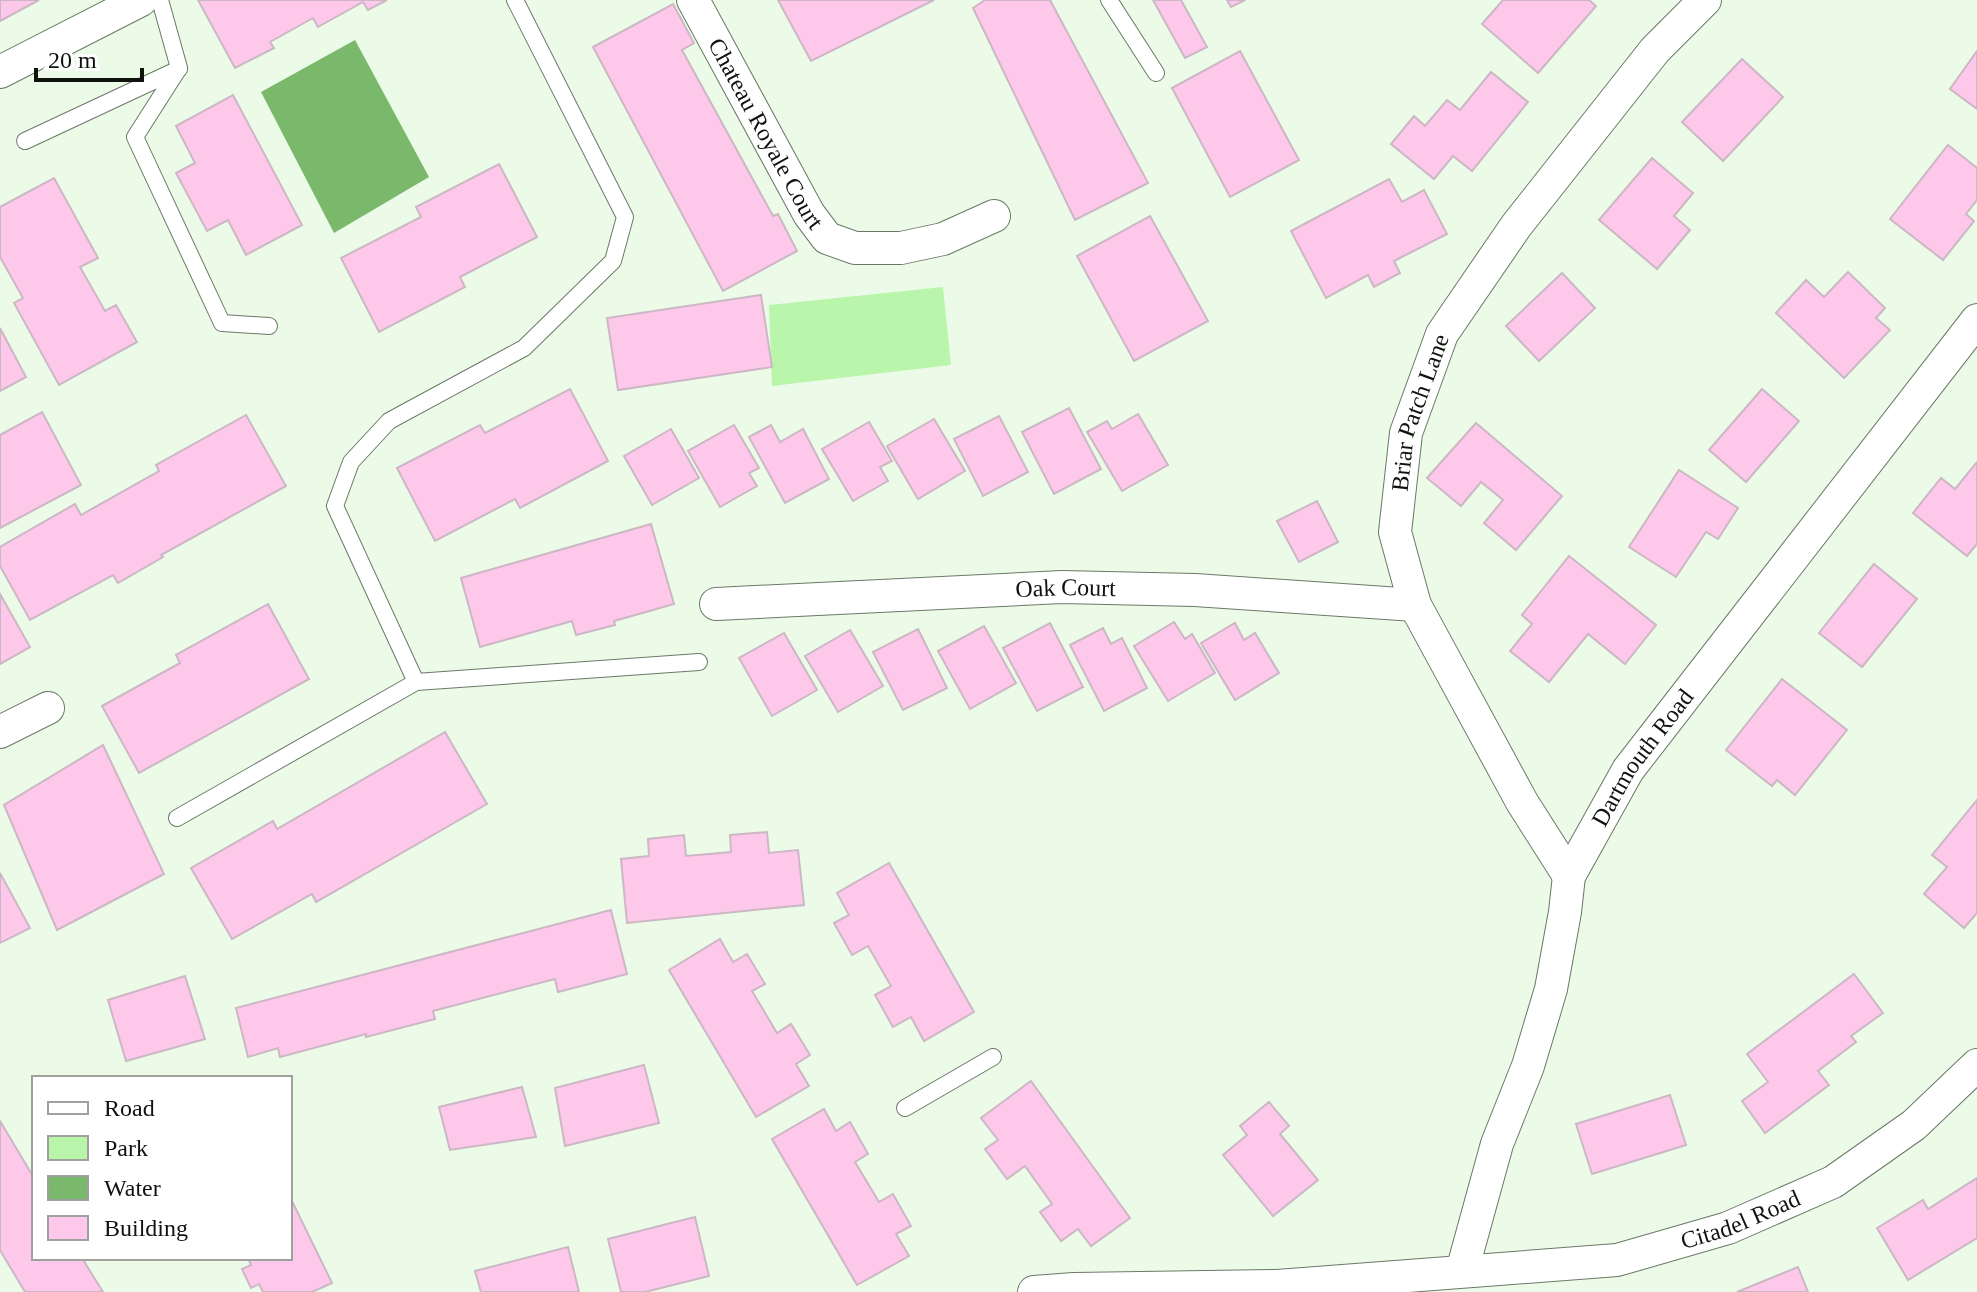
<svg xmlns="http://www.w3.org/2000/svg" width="1977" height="1292" font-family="Georgia,serif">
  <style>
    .green { fill: #baf5ac }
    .water { fill: #7ab86b }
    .building { fill: #fec8ea; stroke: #ccb7c4; stroke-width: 2 }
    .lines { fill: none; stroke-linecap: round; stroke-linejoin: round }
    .service-casing { stroke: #6b7868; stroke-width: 18 }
    .minor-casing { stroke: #6b7868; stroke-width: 34 }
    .service { stroke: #fff; stroke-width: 16 }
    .minor { stroke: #fff; stroke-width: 32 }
    .labels { text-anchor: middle; stroke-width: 8; stroke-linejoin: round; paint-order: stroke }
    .street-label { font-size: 24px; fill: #0f130d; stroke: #fff }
  </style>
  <rect width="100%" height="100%" fill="#ecfbe8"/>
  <!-- green -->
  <path class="green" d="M943 287 951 365 772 386 769 305Z"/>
  <!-- water -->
  <path class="water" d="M355 40 429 177 334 233 261 92Z"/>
  <!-- building -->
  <g class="building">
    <path d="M0 0H39L0 21Z"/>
    <path d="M198 0H387L368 10 363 2 318 27 313 18 270 42 274 48 235 68Z"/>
    <path d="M778 0H934L811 61Z"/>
    <path d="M985 0H1050L1148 183 1075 220 973 8Z"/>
    <path d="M1153 0H1181L1207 47 1185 58Z"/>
    <path d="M1227 0H1245L1231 7Z"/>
    <path d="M1503 0H1589L1596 6 1538 73 1482 24Z"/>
    <path d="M673 4 694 43 682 50 773 216 778 214 797 251 723 291 593 47Z"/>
    <path d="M1240 51 1299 160 1230 197 1172 88Z"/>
    <path d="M1977 51V109L1950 89Z"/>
    <path d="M1742 59 1783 97 1723 161 1682 122Z"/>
    <path d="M1491 72 1528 102 1472 171 1453 156 1434 179 1391 144 1414 116 1425 126 1447 100 1460 110Z"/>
    <path d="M233 95 302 225 246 255 228 220 207 231 176 173 195 163 176 126Z"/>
    <path d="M1948 145 1977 168V200L1966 214 1974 221 1943 260 1890 219Z"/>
    <path d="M1652 158 1693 193 1674 216 1690 230 1657 269 1599 220Z"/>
    <path d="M499 164 537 237 460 277 465 287 379 332 341 258 421 217 416 207Z"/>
    <path d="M54 178 98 258 80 267 105 311 116 305 137 342 59 385 14 303 23 298 0 257V207Z"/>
    <path d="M1389 179 1402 202 1424 190 1447 234 1394 261 1400 273 1374 287 1368 275 1326 298 1291 231Z"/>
    <path d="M1150 216 1208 321 1134 361 1077 256Z"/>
    <path d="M1848 272 1885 308 1876 318 1890 330 1844 378 1776 313 1806 280 1824 297Z"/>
    <path d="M1562 273 1595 308 1539 361 1506 326Z"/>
    <path d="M761 295 772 367 618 390 607 318Z"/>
    <path d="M0 328 26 377 0 391Z"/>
    <path d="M570 389 608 461 520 508 515 499 435 541 397 468 480 425 485 433Z"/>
    <path d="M1762 389 1799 421 1746 482 1709 450Z"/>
    <path d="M1069 408 1101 469 1054 494 1022 432Z"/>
    <path d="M42 412 81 485 0 528V435Z"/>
    <path d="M1138 414 1168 465 1122 491 1087 432 1107 421 1112 429Z"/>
    <path d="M246 415 286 486 161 555 163 557 118 583 113 575 30 620 0 566V547L75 504 81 515 159 471 156 465Z"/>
    <path d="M999 416 1028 472 983 496 954 439Z"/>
    <path d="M934 419 965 471 918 499 887 446Z"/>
    <path d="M869 422 892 461 880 467 888 481 853 501 822 449Z"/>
    <path d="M1476 423 1562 496 1516 550 1484 523 1503 500 1481 482 1461 506 1427 478Z"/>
    <path d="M734 425 759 468 749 473 757 486 720 507 688 451Z"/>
    <path d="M771 425 780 442 803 429 829 479 785 503 749 437Z"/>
    <path d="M671 429 699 478 652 505 624 456Z"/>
    <path d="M1977 462V544L1967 556 1913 513 1941 478 1955 489Z"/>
    <path d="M1679 470 1738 508 1718 539 1706 532 1676 577 1629 547Z"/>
    <path d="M1317 501 1338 542 1299 562 1277 521Z"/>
    <path d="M651 524 674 604 614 621 615 625 576 635 572 621 480 647 461 578Z"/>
    <path d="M1569 556 1656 625 1625 664 1588 634 1549 682 1510 651 1532 624 1522 615Z"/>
    <path d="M1874 564 1917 599 1862 667 1819 633Z"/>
    <path d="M0 594 30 647 0 664Z"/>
    <path d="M268 604 309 679 139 773 102 706 180 663 176 655Z"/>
    <path d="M1174 622 1185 639 1192 634 1215 673 1168 701 1134 646Z"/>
    <path d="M1050 623 1083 687 1037 711 1003 648Z"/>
    <path d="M1235 623 1244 640 1255 633 1279 673 1235 700 1201 643Z"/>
    <path d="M984 626 1016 683 970 709 938 651Z"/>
    <path d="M1103 628 1111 644 1122 638 1147 688 1104 711 1070 645Z"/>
    <path d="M918 629 947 688 903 710 873 652Z"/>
    <path d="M850 630 883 686 838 712 805 656Z"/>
    <path d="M784 633 817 690 772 716 739 658Z"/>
    <path d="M1782 679 1847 730 1795 795 1777 780 1772 786 1726 750Z"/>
    <path d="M445 732 487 804 316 902 312 894 232 939 191 868 273 821 277 829Z"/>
    <path d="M103 745 164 874 57 930 4 805Z"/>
    <path d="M1977 800V913L1964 928 1924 894 1947 867 1932 855Z"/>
    <path d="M767 832 769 853 798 850 804 905 627 923 621 859 649 856 648 839 684 835 686 856 731 852 730 835Z"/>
    <path d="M889 863 974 1012 924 1041 911 1017 893 1027 875 995 891 986 868 946 852 955 834 923 849 915 837 893Z"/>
    <path d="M0 873 30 928 0 943Z"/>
    <path d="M611 910 627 974 558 992 555 979 433 1011 435 1019 366 1037V1034L280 1057 278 1048 248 1057 236 1008Z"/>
    <path d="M720 939 733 962 747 954 765 984 752 991 777 1033 791 1024 810 1055 796 1064 809 1086 756 1117 669 970Z"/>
    <path d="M1854 974 1883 1013 1851 1036 1856 1042 1818 1071 1829 1085 1765 1133 1742 1101 1768 1082 1747 1054Z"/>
    <path d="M185 976 205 1039 126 1061 108 1000Z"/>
    <path d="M644 1065 659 1123 565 1146 555 1088Z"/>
    <path d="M1031 1081 1130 1218 1091 1246 1078 1229 1061 1241 1040 1212 1052 1204 1025 1166 1007 1179 985 1149 998 1140 981 1118Z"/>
    <path d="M522 1087 536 1137 450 1150 439 1107Z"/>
    <path d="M1670 1095 1686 1145 1592 1174 1576 1124Z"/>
    <path d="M1269 1102 1289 1126 1280 1134 1318 1180 1273 1216 1223 1155 1247 1135 1240 1126Z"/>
    <path d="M824 1109 836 1131 850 1122 868 1154 855 1162 879 1202 893 1194 911 1226 896 1234 909 1256 857 1285 772 1139Z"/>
    <path d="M0 1121 34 1178V1258H82L103 1292H25L0 1250Z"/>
    <path d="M1977 1178V1238L1908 1280 1877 1228 1923 1200 1928 1209Z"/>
    <path d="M290 1197 332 1283 312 1292H263L259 1284 251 1288 242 1269 251 1265 248 1258H290Z"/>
    <path d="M695 1217 709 1276 645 1292H621L608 1239Z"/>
    <path d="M568 1247 579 1292H481L475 1271Z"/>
    <path d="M1798 1267 1808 1292H1737Z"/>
  </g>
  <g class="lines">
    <defs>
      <g id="service">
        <path d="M160 0 179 68 135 137 222 323 269 326"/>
        <path d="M1109 0 1156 73"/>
        <path d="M25 141 179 69"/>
        <path d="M416 682 335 506 351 462 389 421 524 348 613 261 625 217 515 0"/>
        <path d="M177 818 416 682 699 662"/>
        <path d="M905 1108 993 1057"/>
      </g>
      <g id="minor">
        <path id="s1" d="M693 0 809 214 827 238 855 248H901L943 239 994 216"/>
        <path d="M0 72 141 0"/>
        <path id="s2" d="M716 604 1062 587 1195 590 1415 605"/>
        <path d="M0 732 48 708"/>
        <path id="s3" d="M1569 876 1522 802 1415 605 1395 532 1406 433 1442 334 1516 226 1655 50 1705 0"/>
        <path id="s4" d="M1462 1271 1497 1144 1528 1066 1551 989 1565 912 1569 876 1628 770 1977 320"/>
        <path id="s5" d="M1034 1292 1074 1289 1277 1286 1617 1260 1728 1228 1833 1182 1914 1125 1977 1065"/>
      </g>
    </defs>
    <!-- service casing -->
    <use href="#service" class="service-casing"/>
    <!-- minor casing -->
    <use href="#minor" class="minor-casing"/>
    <!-- service -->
    <use href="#service" class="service"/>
    <!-- minor -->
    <use href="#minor" class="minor"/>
  </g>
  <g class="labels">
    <!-- street labels -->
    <g class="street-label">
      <text dy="8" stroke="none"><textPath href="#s1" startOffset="152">Chateau Royale Court</textPath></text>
      <text dy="8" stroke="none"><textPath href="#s3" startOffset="510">Briar Patch Lane</textPath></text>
      <text dy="8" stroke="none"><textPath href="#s2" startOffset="350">Oak Court</textPath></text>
      <text dy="8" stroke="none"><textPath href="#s4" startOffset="550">Dartmouth Road</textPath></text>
      <text dy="8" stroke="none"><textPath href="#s5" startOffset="714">Citadel Road</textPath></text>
    </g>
  </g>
  <!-- legend -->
  <rect x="32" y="1076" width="260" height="184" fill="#ffffff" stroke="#9fa19e" stroke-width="2"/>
  <rect x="48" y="1102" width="40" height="12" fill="#ffffff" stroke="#9fa19e" stroke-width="2"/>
  <text x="104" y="1116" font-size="24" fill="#0f130d">Road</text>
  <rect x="48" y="1136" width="40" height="24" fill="#baf5ac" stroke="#9fa19e" stroke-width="2"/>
  <text x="104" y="1156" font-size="24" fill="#0f130d">Park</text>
  <rect x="48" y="1176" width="40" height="24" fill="#7ab86b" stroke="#9fa19e" stroke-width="2"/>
  <text x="104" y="1196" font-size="24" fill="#0f130d">Water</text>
  <rect x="48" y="1216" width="40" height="24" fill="#fec8ea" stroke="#9fa19e" stroke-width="2"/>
  <text x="104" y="1236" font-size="24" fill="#0f130d">Building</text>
  <!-- scale -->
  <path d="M36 68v12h106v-12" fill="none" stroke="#0f130d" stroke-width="4"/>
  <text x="48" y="68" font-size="24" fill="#0f130d" stroke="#ffffff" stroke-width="6" paint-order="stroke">20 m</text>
</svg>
